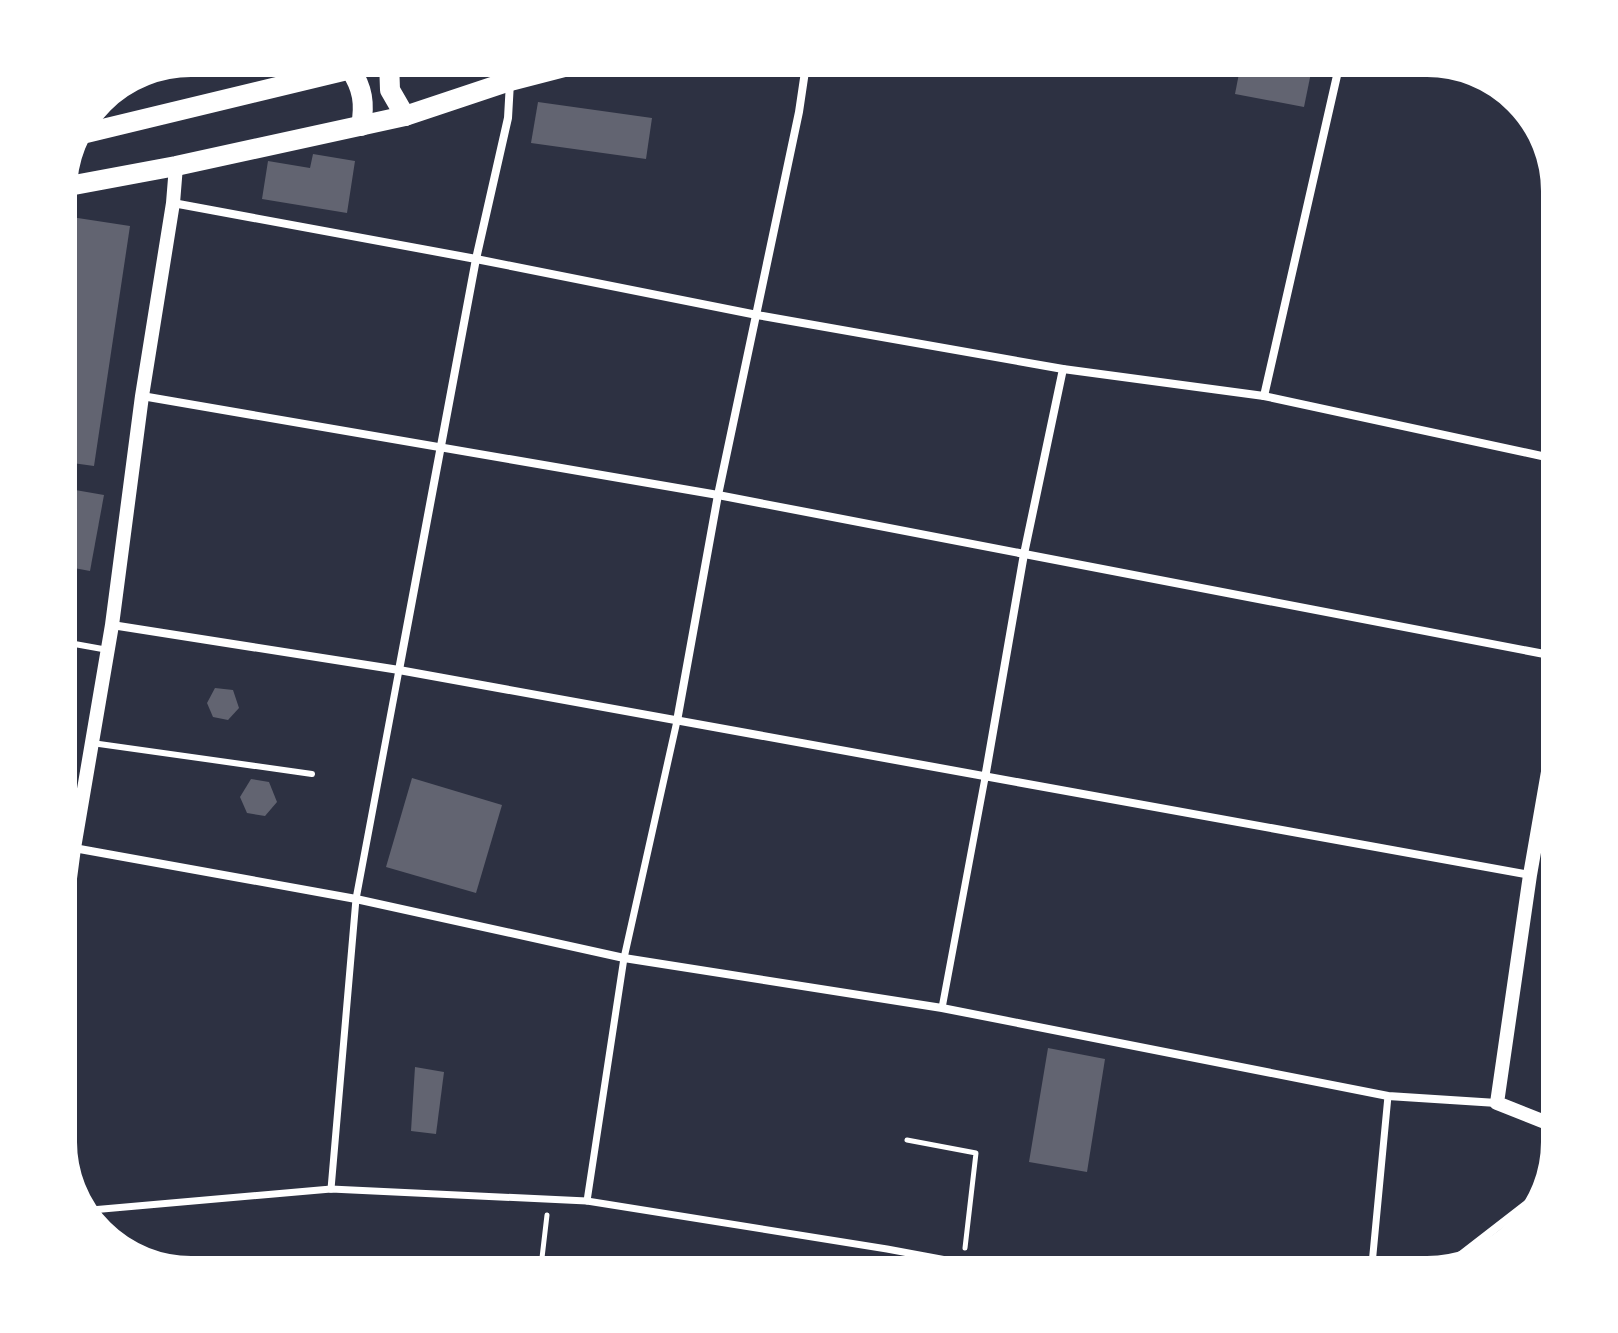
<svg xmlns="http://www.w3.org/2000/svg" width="1618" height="1333" font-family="'Fira Sans',sans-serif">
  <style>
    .building { fill: #626471 }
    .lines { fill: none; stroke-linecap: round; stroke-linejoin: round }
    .path { stroke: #fff; stroke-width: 5 }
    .service { stroke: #fff; stroke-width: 6 }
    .pedestrian { stroke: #fff; stroke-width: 7 }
    .minor { stroke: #fff; stroke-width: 8 }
    .tertiary { stroke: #fff; stroke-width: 14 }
    .primary { stroke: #fff; stroke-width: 20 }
    .rim { fill: none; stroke: #fff; stroke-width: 10 }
  </style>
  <rect width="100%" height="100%" fill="#2d3142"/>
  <!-- building -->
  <g class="building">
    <path d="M1242 58H1314L1304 107 1235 94Z"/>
    <path d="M538 102 652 118 646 159 531 143Z"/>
    <path d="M313 154 355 161 347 213 262 199 268 161 310 168Z"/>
    <path d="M58 215 130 226 94 466 58 461Z"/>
    <path d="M58 487 104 495 90 571 58 565Z"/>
    <path d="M58 655 72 658 60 719H58Z"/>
    <path d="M215 688 233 690 239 708 228 720 213 717 207 703Z"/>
    <path d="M58 727 70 730 64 761 58 760Z"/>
    <path d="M412 778 502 805 476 893 386 867Z"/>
    <path d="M251 779 269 782 277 802 265 816 247 813 240 797Z"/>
    <path d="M1048 1048 1105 1059 1087 1172 1029 1162Z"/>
    <path d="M415 1067 444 1072 436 1134 411 1131Z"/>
  </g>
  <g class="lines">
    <!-- path -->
    <g class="path">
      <path d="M907 1140 976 1153 965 1248"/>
      <path d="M540 1275 547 1215"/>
    </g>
    <!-- service -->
    <g class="service">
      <path d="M58 641 108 650"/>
      <path d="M92 743 312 774"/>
    </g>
    <!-- pedestrian -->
    <g class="pedestrian">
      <path d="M942 1008 985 778"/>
      <path d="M331 1189 356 899 399 670"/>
      <path d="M587 1201 624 958 677 721"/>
      <path d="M80 1211 331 1189 587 1201 887 1249 1027 1275"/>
      <path d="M1371 1275 1388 1096"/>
    </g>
    <!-- minor -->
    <g class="minor">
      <path d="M173 203 476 259 757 315 1063 369 1264 396 1560 460"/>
      <path d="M142 396 718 495 1560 657"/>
      <path d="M1264 396 1341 58"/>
      <path d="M112 625 399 670 1530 875"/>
      <path d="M399 670 476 259 508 118 510 82"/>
      <path d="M677 721 718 495 799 112 807 58"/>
      <path d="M985 778 1024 554 1063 369"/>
      <path d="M58 787 84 794"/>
      <path d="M74 848 356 899 624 958 942 1008 1388 1096 1497 1103"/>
      <path d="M1439 1272 1541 1193"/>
    </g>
    <!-- tertiary -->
    <g class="tertiary">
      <path d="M58 969 74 848 112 625 142 396 173 203 176 166"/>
      <path d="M1560 1128 1497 1103 1530 875 1560 703"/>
    </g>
    <!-- primary -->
    <g class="primary">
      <path d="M389 60 390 90 405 116"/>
      <path d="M350 69C363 88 365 104 361 126"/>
      <path d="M82 134 397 58"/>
      <path d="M58 188 176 166 405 116 510 81 599 58"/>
    </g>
  </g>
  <!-- crop -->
  <path d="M0 0H1618V1333H0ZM191 72H1427A119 119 0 0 1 1546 191V1142A119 119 0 0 1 1427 1261H191A119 119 0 0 1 72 1142V191A119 119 0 0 1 191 72Z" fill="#fff" fill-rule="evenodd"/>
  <path class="rim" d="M191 72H1427A119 119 0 0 1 1546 191V1142A119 119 0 0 1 1427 1261H191A119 119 0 0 1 72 1142V191A119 119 0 0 1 191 72Z"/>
</svg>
